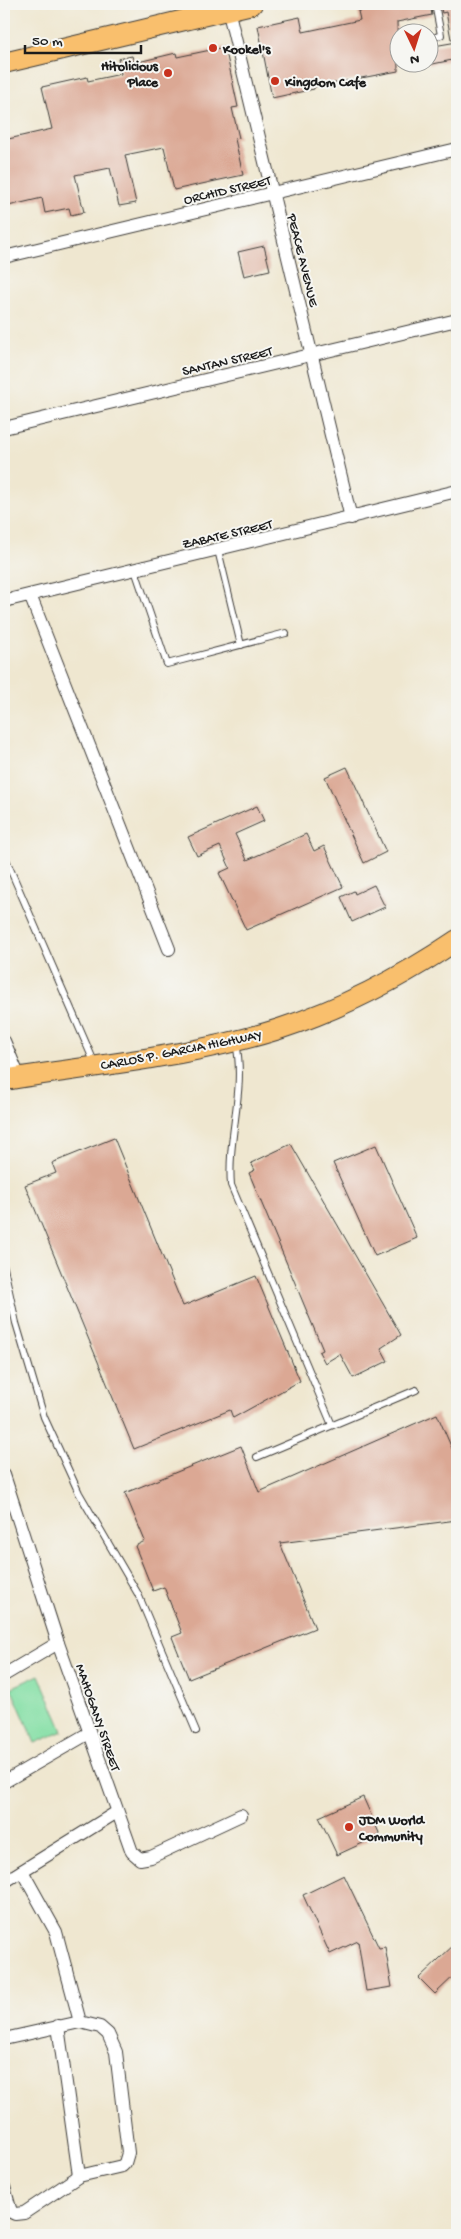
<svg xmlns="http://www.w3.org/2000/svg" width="461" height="2239" font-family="'Gochi Hand',sans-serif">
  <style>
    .green { fill: #84dfa5; stroke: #507e60 }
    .building { fill: #dba894 }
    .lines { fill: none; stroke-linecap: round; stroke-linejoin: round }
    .service-casing { stroke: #3c3a37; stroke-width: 8 }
    .minor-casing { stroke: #3c3a37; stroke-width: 14 }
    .primary-casing { stroke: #3c3a37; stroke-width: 22 }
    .trunk-casing { stroke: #3c3a37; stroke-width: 22 }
    .service { stroke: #fff; stroke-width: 6 }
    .minor { stroke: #fff; stroke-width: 12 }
    .primary { stroke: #f9bf6d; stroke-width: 20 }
    .trunk { stroke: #f9bf6d; stroke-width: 20 }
    .poi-dot { fill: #c8321e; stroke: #f6f6f2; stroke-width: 2 }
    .labels { text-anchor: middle; stroke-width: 4; stroke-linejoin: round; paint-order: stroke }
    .poi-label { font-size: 14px; font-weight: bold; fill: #1c1c1c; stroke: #f6f6f2; text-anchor: start }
    .street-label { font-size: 14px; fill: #1c1c1c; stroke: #f6f6f2 }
  </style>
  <rect width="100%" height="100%" fill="#f6f6f2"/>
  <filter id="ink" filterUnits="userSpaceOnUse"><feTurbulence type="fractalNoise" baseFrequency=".02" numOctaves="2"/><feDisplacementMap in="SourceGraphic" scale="10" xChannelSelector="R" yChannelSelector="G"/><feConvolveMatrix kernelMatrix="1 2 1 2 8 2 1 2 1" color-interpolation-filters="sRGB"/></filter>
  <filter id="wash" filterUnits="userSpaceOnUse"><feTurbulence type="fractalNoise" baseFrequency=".0096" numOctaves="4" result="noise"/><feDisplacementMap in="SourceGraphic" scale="20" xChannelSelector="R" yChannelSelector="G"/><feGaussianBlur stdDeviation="1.12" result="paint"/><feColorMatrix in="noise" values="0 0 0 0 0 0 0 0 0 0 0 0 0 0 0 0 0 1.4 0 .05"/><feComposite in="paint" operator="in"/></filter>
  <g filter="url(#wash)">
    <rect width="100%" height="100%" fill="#efe7d0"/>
    <!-- green -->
    <path class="green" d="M39 1675 63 1731 35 1743 11 1688Z"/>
    <g id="blocks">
      <!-- building -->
      <g class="building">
        <path d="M393 4H430L432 15 397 22 398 71 314 87V89L272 98 258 26 300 17 303 32 360 20 358 11Z"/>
        <path d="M440 4H457V39H451L446 12 442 13Z"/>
        <path d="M457 42V59L428 65V47Z"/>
        <path d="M225 47 238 107 232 108 239 138 235 139 243 175 174 190 164 147 125 155 136 203 119 206 110 168 75 175 84 212 71 215 69 208 45 213 42 198 4 207V140L52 129 42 87 87 77 88 81 121 74 118 59 132 56 134 63 176 53 177 57Z"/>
        <path d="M264 246 270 270 244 276 238 252Z"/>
        <path d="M347 767 386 852 364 863 325 777Z"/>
        <path d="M257 806 264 821 235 834 247 860 306 834 314 851 324 846 343 887 246 930 219 873 230 868 220 846 197 856 188 837Z"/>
        <path d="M374 885 385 907 352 922 341 897 354 891 355 894Z"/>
        <path d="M114 1138 183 1306 256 1276 300 1381 233 1418 230 1410 134 1449 25 1185 56 1173 52 1163Z"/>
        <path d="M291 1144 401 1335 381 1348 388 1361 353 1378 340 1354 325 1363 319 1352 323 1350 249 1173 255 1170 251 1163Z"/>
        <path d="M376 1145 417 1238 375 1256 333 1163Z"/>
        <path d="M437 1414 457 1460V1520L280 1543 315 1628 189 1679 172 1637 182 1633 164 1587 153 1591 135 1546 145 1541 125 1493 241 1446 259 1492Z"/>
        <path d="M363 1797 380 1835 337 1855 319 1817Z"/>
        <path d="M344 1875 379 1948 385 1947 392 1987 366 1991 358 1941 330 1954 303 1895Z"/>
        <path d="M457 1942V1973L435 1994 419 1978Z"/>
      </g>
    </g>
  </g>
  <g filter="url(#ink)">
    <use href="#blocks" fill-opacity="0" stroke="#3c3a37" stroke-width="1"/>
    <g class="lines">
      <defs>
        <g id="service">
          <path d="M428 40 441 35 435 4"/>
          <path d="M218 550 241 645"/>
          <path d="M135 570 167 664 286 633"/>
          <path d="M4 855 95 1064"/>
          <path d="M236 1043C246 1090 227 1137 231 1185L332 1425"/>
          <path d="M4 1268 16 1323 44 1417 79 1493 138 1594 196 1731"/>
          <path d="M257 1457 416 1390"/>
        </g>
        <g id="minor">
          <path d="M228 9 351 518"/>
          <path d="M4 257 457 149"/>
          <path d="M4 428 457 320"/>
          <path d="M30 595 169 949"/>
          <path d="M4 601 457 491"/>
          <path d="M4 1041 19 1077"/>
          <path d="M4 1475 58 1643 132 1852 140 1859 151 1857 241 1815"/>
          <path d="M4 1675 58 1643"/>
          <path d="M4 1782 89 1733"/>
          <path d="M22 1871 56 1932 80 2022"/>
          <path d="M4 1882 117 1812"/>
          <path d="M58 2026 79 2176"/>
          <path d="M4 2039 80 2022 100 2027 108 2034 116 2052 128 2153 125 2163 122 2166 79 2176 24 2213 15 2214 11 2212 4 2187"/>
        </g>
        <path id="primary" d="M4 63 252 4"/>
        <path id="trunk" d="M4 1080C95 1065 190 1057 279 1029 343 1008 401 978 457 940"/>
      </defs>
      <!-- service casing -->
      <use href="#service" class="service-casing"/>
      <!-- minor casing -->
      <use href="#minor" class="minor-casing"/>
      <!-- primary casing -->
      <use href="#primary" class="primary-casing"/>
      <!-- trunk casing -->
      <use href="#trunk" class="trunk-casing"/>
      <!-- service -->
      <use href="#service" class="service"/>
      <!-- minor -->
      <use href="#minor" class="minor"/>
      <!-- primary -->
      <use href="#primary" class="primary"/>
      <!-- trunk -->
      <use href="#trunk" class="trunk"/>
    </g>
  </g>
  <!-- markers -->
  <g class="poi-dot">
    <circle cx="213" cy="48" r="5"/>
    <circle cx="168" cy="73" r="5"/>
    <circle cx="275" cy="81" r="5"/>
    <circle cx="349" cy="1827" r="5"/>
  </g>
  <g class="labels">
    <!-- poi labels -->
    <g class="poi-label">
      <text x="223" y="53">Kookel's</text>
      <text x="158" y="70" text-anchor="end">Hitolicious<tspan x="158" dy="16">Place</tspan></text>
      <text x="285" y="86">Kingdom Cafe</text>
      <text x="359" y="1824">JDM World<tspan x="359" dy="16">Community</tspan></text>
    </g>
    <!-- street labels -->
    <g class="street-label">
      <text transform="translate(227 189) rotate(-13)" y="5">ORCHID STREET</text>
      <text transform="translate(304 260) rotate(76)" y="5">PEACE AVENUE</text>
      <text transform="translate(227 360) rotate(-13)" y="5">SANTAN STREET</text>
      <text transform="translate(227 533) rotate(-13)" y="5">ZABATE STREET</text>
      <text transform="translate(181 1049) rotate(-11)" y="5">CARLOS P. GARCIA HIGHWAY</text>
      <text transform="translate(99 1717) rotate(71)" y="5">MAHOGANY STREET</text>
    </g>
  </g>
  <!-- margin -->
  <rect width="461" height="2239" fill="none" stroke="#f6f6f2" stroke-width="20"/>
  <!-- north arrow -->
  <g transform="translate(414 48) rotate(176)"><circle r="24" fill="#f6f6f2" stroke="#9f9f9c"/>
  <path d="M0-4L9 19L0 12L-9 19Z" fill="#c8321e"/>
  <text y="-8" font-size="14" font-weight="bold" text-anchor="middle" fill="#1c1c1c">N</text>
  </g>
  <!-- scale -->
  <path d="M25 45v8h116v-8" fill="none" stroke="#1c1c1c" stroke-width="2.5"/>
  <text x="32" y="45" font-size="15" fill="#1c1c1c" stroke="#f6f6f2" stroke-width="4" paint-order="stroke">50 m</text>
</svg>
